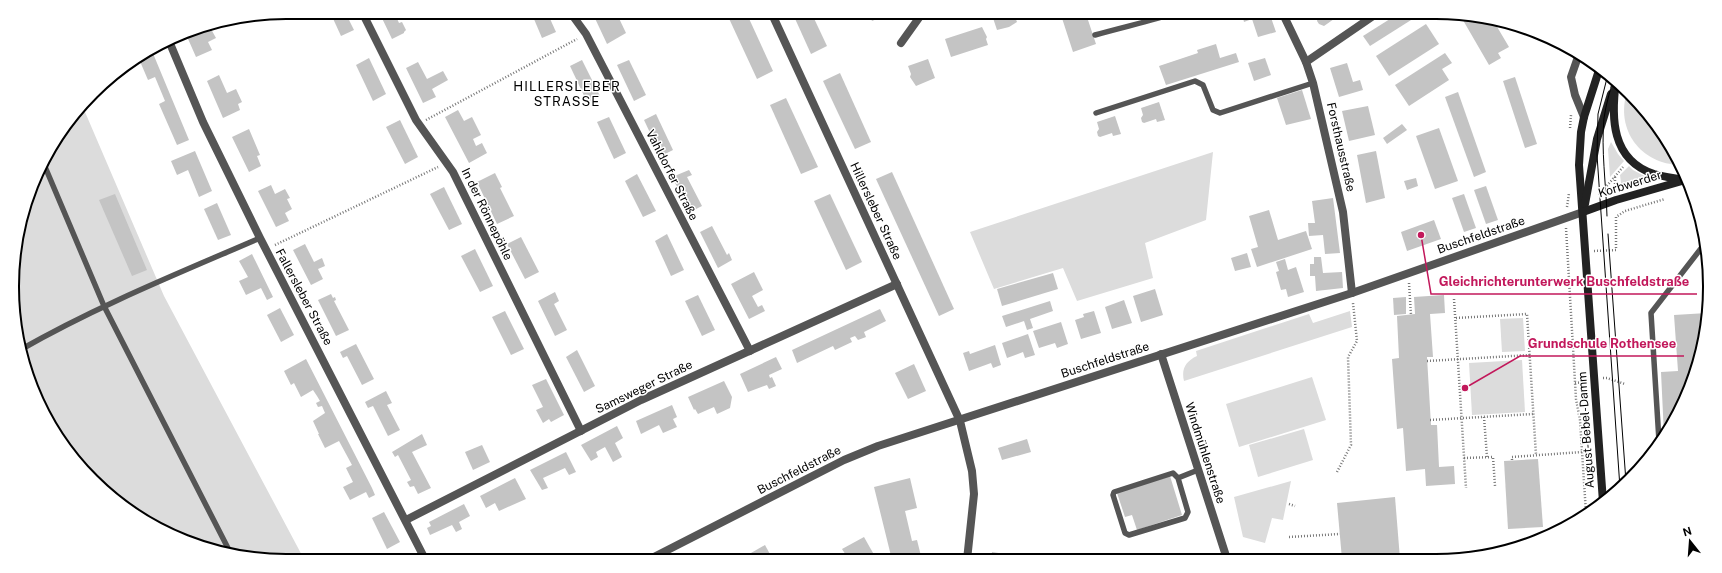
<svg xmlns="http://www.w3.org/2000/svg" width="1722" height="573" font-family="'Public Sans',sans-serif">
  <style>
    .green { fill: #dcdcdc }
    .building { fill: #c4c4c4 }
    .lines { fill: none; stroke-linecap: round; stroke-linejoin: round }
    .path { stroke: #777; stroke-width: 2.5; stroke-dasharray: 1 2; stroke-linecap: butt }
    .service { stroke: #555; stroke-width: 5.5 }
    .minor { stroke: #555; stroke-width: 8 }
    .secondary { stroke: #222; stroke-width: 8 }
    .tram { stroke: #000; stroke-width: 1 }
    .labels { text-anchor: middle; stroke-width: 3; stroke-linejoin: round; paint-order: stroke }
    .street-label { font-size: 12px; fill: #000; stroke: #fff }
    .neighbourhood-label { font-size: 13px; letter-spacing: 1px; fill: #000; stroke: #fff }
    .rim { fill: none; stroke: #000; stroke-width: 2 }
    .leader { fill: none; stroke: #c2185b; stroke-width: 1.5 }
    .callout-dot { fill: #c2185b; stroke: #fff; stroke-width: 1.5 }
    .callout-label { font-size: 13px; text-anchor: middle; font-weight: bold; fill: #c2185b; stroke: #fff; stroke-width: 3; stroke-linejoin: round; paint-order: stroke }
  </style>
  <rect width="100%" height="100%" fill="#fff"/>
  <!-- green -->
  <g class="green">
    <path d="M1627 92C1649 112 1668 138 1680 165 1641 164 1615 130 1627 92Z"/>
    <path d="M82 105 164 296 305 561H286L216 552 134 515 92 480 58 439 21 357 13 305 14 251 40 165 69 119Z"/>
    <path d="M1611 142 1618 154 1624 161 1610 177 1608 149Z"/>
    <path d="M1213 152 1206 220 1145 243 1153 278 1077 301 1063 268 994 289 970 232Z"/>
    <path d="M1629 166 1633 170 1650 179V182L1622 190 1620 175Z"/>
    <path d="M1350 311 1352 327 1184 381C1181 369 1186 361 1197 356L1196 351 1309 314 1313 323Z"/>
    <path d="M1523 318 1525 351 1502 352 1500 319Z"/>
    <path d="M1522 360 1525 412 1472 415 1469 363Z"/>
    <path d="M1312 377 1326 420 1239 447 1226 404Z"/>
    <path d="M1304 429 1313 460 1258 477 1249 445Z"/>
    <path d="M1291 481 1283 520 1272 518 1265 543 1243 537 1234 497Z"/>
  </g>
  <!-- building -->
  <g class="building">
    <path d="M330 12H345L354 30 341 36Z"/>
    <path d="M379 12H394L399 23 402 22 406 30 404 32V33L392 39Z"/>
    <path d="M531 12H547L556 32 542 38Z"/>
    <path d="M592 12H616L626 33 607 44Z"/>
    <path d="M726 12H746L773 71 757 79Z"/>
    <path d="M792 12H811L827 46 811 54Z"/>
    <path d="M868 12H882L884 16 872 21Z"/>
    <path d="M991 12H1013L1017 22 1009 27 997 30Z"/>
    <path d="M1060 12H1091L1086 14 1096 44 1073 52Z"/>
    <path d="M1248 12H1269L1276 32 1258 37 1252 19 1244 22 1242 14Z"/>
    <path d="M1322 12H1344L1324 26 1319 24 1317 21 1318 16Z"/>
    <path d="M1401 12H1417L1419 15 1370 46 1363 36Z"/>
    <path d="M1460 15 1493 20 1509 47 1498 53 1501 58 1489 65Z"/>
    <path d="M1426 24 1439 44 1389 76 1376 56Z"/>
    <path d="M204 26 206 31 211 29 216 38 208 42 212 50 196 57 185 32Z"/>
    <path d="M982 27 987 37 986 39 988 45 951 57 945 39Z"/>
    <path d="M1216 44 1220 58 1236 53 1239 62 1166 85 1159 66 1198 53 1197 50Z"/>
    <path d="M152 51 189 140 177 145 159 104 165 101 155 77 148 80 139 59Z"/>
    <path d="M1445 53 1452 63 1442 69 1449 80 1409 106 1395 85Z"/>
    <path d="M369 58 386 94 373 101 356 65Z"/>
    <path d="M1265 58 1271 75 1254 81 1248 63Z"/>
    <path d="M928 59 935 78 916 86 910 77 911 74 908 66Z"/>
    <path d="M582 60 600 96 587 102 570 66Z"/>
    <path d="M629 60 646 95 634 101 617 65Z"/>
    <path d="M418 62 427 79 443 71 448 80 432 89 436 97 423 103 406 68Z"/>
    <path d="M1347 63 1353 82 1360 80 1363 90 1339 97 1330 68Z"/>
    <path d="M840 73 871 142 855 149 823 81Z"/>
    <path d="M219 75 227 93 236 89 242 102 238 104 240 110 223 118 207 81Z"/>
    <path d="M1515 77 1537 144 1525 148 1503 81Z"/>
    <path d="M1302 90 1311 119 1286 125 1277 98Z"/>
    <path d="M1458 92 1486 172 1474 177 1445 97Z"/>
    <path d="M786 98 818 167 801 174 770 105Z"/>
    <path d="M1159 102 1165 120 1157 122 1156 119 1144 123 1142 122 1141 118 1143 115 1141 108Z"/>
    <path d="M1368 106 1375 135 1349 141 1342 111Z"/>
    <path d="M458 110 464 121 472 117 481 135 473 139 476 146 482 143 487 153 469 163 445 117Z"/>
    <path d="M656 114 673 150 661 156 644 120Z"/>
    <path d="M1115 116 1121 134 1113 136 1112 133 1100 137 1098 136 1097 132 1099 129 1097 122Z"/>
    <path d="M609 117 626 153 614 159 597 122Z"/>
    <path d="M400 120 418 157 405 164 386 127Z"/>
    <path d="M1402 124 1407 130 1387 144 1383 138Z"/>
    <path d="M1439 128 1458 181 1435 189 1416 136Z"/>
    <path d="M249 129 260 155 257 156 261 166 249 172 232 137Z"/>
    <path d="M195 151 212 191 199 197 188 170 177 175 171 161Z"/>
    <path d="M1376 151 1385 198 1366 203 1357 155Z"/>
    <path d="M689 170 692 175 687 177 702 206 690 212 672 177Z"/>
    <path d="M892 172 954 309 939 316 876 179Z"/>
    <path d="M495 173 502 187 500 188 514 216 497 224 477 182Z"/>
    <path d="M637 174 656 211 643 217 625 181Z"/>
    <path d="M1416 178 1418 186 1407 190 1404 181Z"/>
    <path d="M271 185 275 194 285 189 290 198 287 199 292 209 285 213 289 221 276 227 258 191Z"/>
    <path d="M1486 186 1498 220 1486 224 1474 190Z"/>
    <path d="M444 187 462 224 449 230 430 194Z"/>
    <path d="M115 194 147 270 132 276 99 200Z"/>
    <path d="M830 194 862 262 846 270 814 201Z"/>
    <path d="M1464 194 1476 228 1464 232 1452 198Z"/>
    <path d="M1333 198 1340 253 1325 254 1323 235 1309 236 1308 223H1315L1312 201Z"/>
    <path d="M217 203 231 235 218 240 204 209Z"/>
    <path d="M1269 210 1278 240 1306 231 1312 249 1257 267 1251 249 1258 247 1249 216Z"/>
    <path d="M1434 220 1441 239 1407 251 1401 232Z"/>
    <path d="M712 226 727 255 729 253 732 260 718 268 700 232Z"/>
    <path d="M667 234 684 270 671 276 655 241Z"/>
    <path d="M521 237 539 272 525 279 507 244Z"/>
    <path d="M305 244 314 262 322 258 325 266 318 269 323 279 311 285 293 250Z"/>
    <path d="M475 249 493 286 480 292 461 256Z"/>
    <path d="M1247 253 1251 267 1235 271 1231 258Z"/>
    <path d="M252 254 273 297 267 300 261 288 246 295 239 281 248 277 239 261Z"/>
    <path d="M1314 257H1321L1323 273 1342 272 1343 288 1316 291 1315 276H1310V264H1314Z"/>
    <path d="M1285 259 1288 270 1296 267 1304 292 1288 297 1286 289 1281 290 1276 272 1279 271 1276 262Z"/>
    <path d="M754 272 763 290 752 296 758 307 762 305 765 311 749 319 731 284Z"/>
    <path d="M1053 273 1058 289 1002 306 997 289Z"/>
    <path d="M1155 289 1163 315 1141 322 1133 296Z"/>
    <path d="M555 292 559 301 554 304 567 330 555 336 538 301Z"/>
    <path d="M331 294 333 298 335 297 336 300 334 301 349 330 336 336 318 300Z"/>
    <path d="M698 295 715 330 702 336 685 301Z"/>
    <path d="M1444 295 1445 313 1430 314 1433 357H1427L1431 425H1437L1439 467 1454 466 1455 484 1426 486 1425 469 1406 471 1403 428 1397 429 1392 359 1399 358 1397 316 1415 314 1414 297Z"/>
    <path d="M1406 297V314L1394 315 1393 298Z"/>
    <path d="M1124 300 1132 323 1112 329 1105 307Z"/>
    <path d="M1050 301 1053 311 1030 319 1033 328 1027 330 1024 321 1006 327 1002 316Z"/>
    <path d="M280 308 294 335 281 342 267 315Z"/>
    <path d="M880 309 886 321 864 332 866 337 858 340 855 336 850 338 852 342 835 350 833 346 797 363 792 350Z"/>
    <path d="M505 311 524 349 511 355 492 317Z"/>
    <path d="M1094 311 1101 333 1081 339 1075 320 1084 317 1083 314Z"/>
    <path d="M1707 313 1701 357 1673 424 1664 435 1661 372 1678 371 1674 315Z"/>
    <path d="M1061 322 1068 344 1057 348 1055 343 1039 348 1033 331Z"/>
    <path d="M1028 334 1035 355 1025 358 1023 352 1007 358 1002 343Z"/>
    <path d="M356 344 374 379 362 385 347 356 343 358 340 352Z"/>
    <path d="M995 345 1001 365 993 368 991 363 969 371 963 353 969 351 970 354Z"/>
    <path d="M577 350 595 386 584 392 566 357Z"/>
    <path d="M776 357 782 369 769 375 770 378 772 377 776 386 769 389 767 385 748 392 740 374Z"/>
    <path d="M306 359 372 488 375 495 369 498 366 492 350 500 343 487 353 482 346 468 352 465 339 441 325 448 318 434H319L313 421 325 413 322 406 318 407 316 403 320 401 317 396 313 390 301 397 294 383 291 385 284 371Z"/>
    <path d="M914 364 926 391 908 399 895 373Z"/>
    <path d="M546 379 564 415 551 422 549 419 543 423 536 410 543 407 532 385Z"/>
    <path d="M724 381 732 397 730 408 717 414 714 407 698 414 695 409 694 410 688 397Z"/>
    <path d="M386 391 392 403 387 405 400 430 388 436 373 406 368 408 365 402Z"/>
    <path d="M672 405 677 417 673 419 677 427 663 433 659 425 641 434 636 421Z"/>
    <path d="M617 426 623 438 615 443 622 457 613 462 605 447 596 452 598 457 591 461 581 445Z"/>
    <path d="M422 434 427 445 412 452 431 488 418 494 414 486 410 487 407 482 411 480 398 455 395 457 392 452Z"/>
    <path d="M1027 439 1031 452 1002 460 998 448Z"/>
    <path d="M482 445 490 462 473 470 465 452Z"/>
    <path d="M566 452 576 472 569 475 565 468 543 478 548 488 542 490 530 470Z"/>
    <path d="M1538 459 1543 527 1508 529 1504 461Z"/>
    <path d="M1170 476 1182 515 1137 530 1132 515 1125 517 1117 493Z"/>
    <path d="M515 478 526 499 499 511 495 503 486 508 480 496Z"/>
    <path d="M910 478 917 508 905 511 912 541 917 540 922 560H892L874 487Z"/>
    <path d="M1395 497 1400 559H1342L1337 503Z"/>
    <path d="M464 504 470 516 459 522 462 529 456 532 452 525 430 535 427 528 431 526 429 522Z"/>
    <path d="M384 512 400 542 387 549 372 518Z"/>
    <path d="M864 537 877 560H849L842 549Z"/>
    <path d="M765 545 771 556 763 560H746L744 557Z"/>
    <path d="M992 552 1030 558V560H991Z"/>
    <path d="M1194 555 1196 559H1183Z"/>
  </g>
  <g class="lines">
    <!-- path -->
    <g class="path">
      <path d="M426 120 577 39"/>
      <path d="M1570 128 1571 115"/>
      <path d="M1615 177V190"/>
      <path d="M1599 195 1623 167"/>
      <path d="M1567 207 1569 193"/>
      <path d="M1566 228 1576 399 1580 420 1586 513"/>
      <path d="M275 245 438 167"/>
      <path d="M1594 251 1616 250V217L1625 211 1665 199"/>
      <path d="M1409 283 1411 315"/>
      <path d="M1454 299 1466 488"/>
      <path d="M1456 318 1527 314 1536 455"/>
      <path d="M1427 361 1530 355"/>
      <path d="M1603 378H1607L1625 384"/>
      <path d="M1575 383 1585 382"/>
      <path d="M1484 417 1487 457"/>
      <path d="M1430 420 1533 414"/>
      <path d="M1464 458 1493 457 1495 486"/>
      <path d="M1512 460V457L1582 452"/>
      <path d="M1337 472 1351 445 1348 357 1357 341 1353 303"/>
      <path d="M1289 504 1295 506"/>
      <path d="M1289 537 1340 534"/>
    </g>
    <!-- service -->
    <g class="service">
      <path d="M1095 35C1123 27 1151 21 1179 12"/>
      <path d="M1096 113 1195 81 1203 85 1213 110 1220 113 1313 83"/>
      <path d="M43 162 104 306 231 554"/>
      <path d="M20 350C97 306 179 273 260 238"/>
      <path d="M1659 441 1651 313 1706 242"/>
      <path d="M1178 478 1173 473 1114 492 1113 495 1125 533 1129 535 1185 518 1188 512 1178 478 1198 470"/>
    </g>
    <!-- minor -->
    <g class="minor">
      <path d="M362 12 416 120 453 172 581 431"/>
      <path d="M570 12 586 34 750 351"/>
      <path d="M771 12 960 421 972 471 974 494 967 560"/>
      <path d="M1282 12 1306 62 1313 83 1343 212 1352 293"/>
      <path d="M169 41 203 122 260 238 426 561"/>
      <path d="M901 43 921 15 928 12"/>
      <path d="M1579 54 1571 77 1575 95 1584 117"/>
      <path d="M1306 62 1379 12"/>
      <path d="M1161 354 1227 559"/>
      <path d="M406 520 641 400 897 284"/>
      <path d="M648 560 844 460 878 446 1352 293 1583 212"/>
    </g>
    <!-- secondary -->
    <g class="secondary">
      <path d="M1600 67 1584 117 1581 132 1579 165 1603 502"/>
      <path d="M1616 81C1611 117 1611 160 1654 174 1664 177 1674 178 1684 180"/>
      <path d="M1585 204 1597 139 1611 94"/>
      <path d="M1583 212 1616 200 1682 181"/>
    </g>
    <!-- tram -->
    <g class="tram">
      <path d="M1608 74 1598 114 1597 155 1620 488"/>
      <path d="M1607 216C1606 183 1601 150 1604 118 1606 104 1610 92 1613 79"/>
      <path d="M1608 234 1626 482"/>
    </g>
  </g>
  <g class="labels">
    <!-- street labels -->
    <g class="street-label">
      <text transform="translate(1341 147) rotate(77)" y="4">Forsthausstraße</text>
      <text transform="translate(672 175) rotate(63)" y="4">Vahldorfer Straße</text>
      <text transform="translate(1630 184) rotate(-17)" y="4">Korbwerder</text>
      <text transform="translate(876 211) rotate(65)" y="4">Hillersleber Straße</text>
      <text transform="translate(487 214) rotate(64)" y="4">In der Rönnepöhle</text>
      <text transform="translate(1481 235) rotate(-19)" y="4">Buschfeldstraße</text>
      <text transform="translate(304 297) rotate(62)" y="4">Fallersleber Straße</text>
      <text transform="translate(1105 360) rotate(-18)" y="4">Buschfeldstraße</text>
      <text transform="translate(644 387) rotate(-26)" y="4">Samsweger Straße</text>
      <text transform="translate(1586 430) rotate(-94)" y="4">August-Bebel-Damm</text>
      <text transform="translate(1205 453) rotate(72)" y="4">Windmühlenstraße</text>
      <text transform="translate(799 470) rotate(-27)" y="4">Buschfeldstraße</text>
    </g>
    <!-- neighbourhood labels -->
    <g class="neighbourhood-label">
      <text x="567" y="91">HILLERSLEBER<tspan x="567" dy="15">STRASSE</tspan></text>
    </g>
  </g>
  <!-- crop -->
  <path d="M0 0H1722V573H0ZM286 19H1436A267 267 0 0 1 1703 286V287A267 267 0 0 1 1436 554H286A267 267 0 0 1 19 287V286A267 267 0 0 1 286 19Z" fill="#fff" fill-rule="evenodd"/>
  <path class="rim" d="M286 19H1436A267 267 0 0 1 1703 286V287A267 267 0 0 1 1436 554H286A267 267 0 0 1 19 287V286A267 267 0 0 1 286 19Z"/>
  <!-- callouts -->
  <path class="leader" d="M1421 235L1431 294H1697M1465 388L1520 356H1684"/>
  <g class="callout-dot">
    <circle cx="1421" cy="235" r="4"/>
    <circle cx="1465" cy="388" r="4"/>
  </g>
  <g class="callout-label">
    <text x="1564" y="286">Gleichrichterunterwerk Buschfeldstraße</text>
    <text x="1602" y="348">Grundschule Rothensee</text>
  </g>
  <!-- north arrow -->
  <g transform="translate(1690 541) rotate(343)" stroke="#ffffff" stroke-width="3" paint-order="stroke">
  <path d="M0-3L7 15L0 10L-7 15Z" fill="#000000"/>
  <text y="-6" font-size="11" font-weight="bold" text-anchor="middle" fill="#000000">N</text>
  </g>
</svg>
